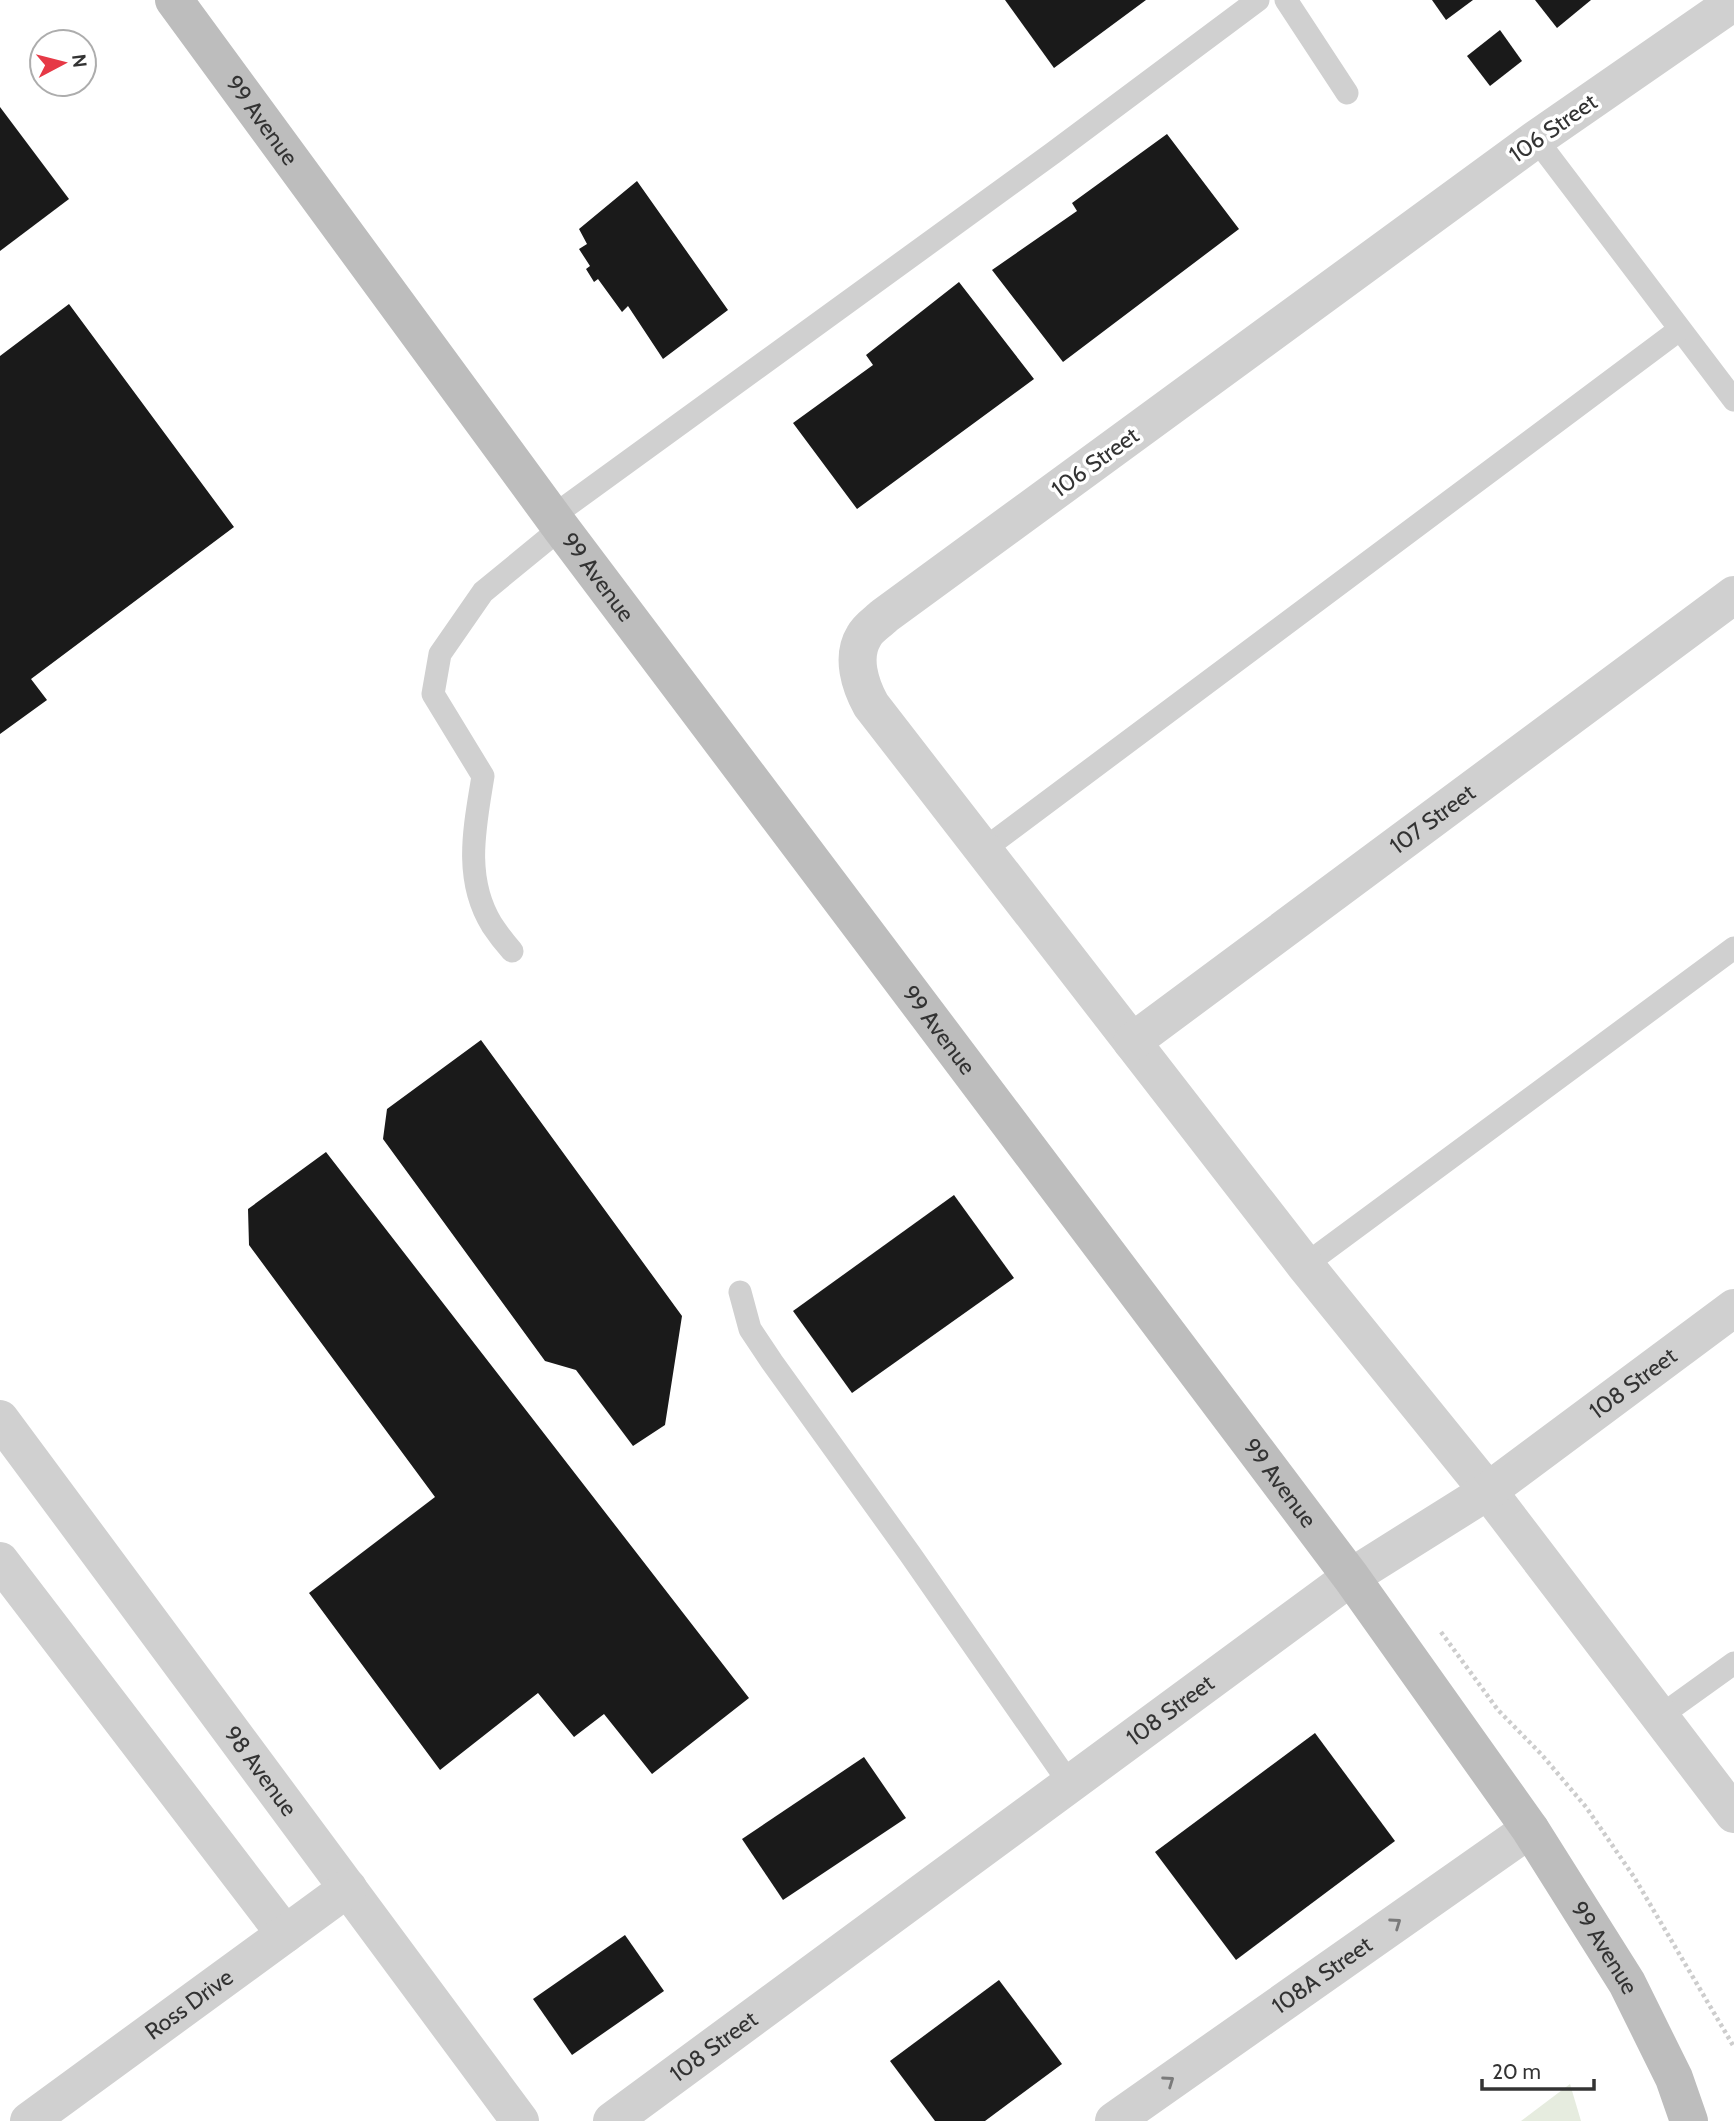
<svg xmlns="http://www.w3.org/2000/svg" width="1734" height="2121" font-family="Cabin,sans-serif">
  <style>
    .green { fill: #e6ecdf }
    .building { fill: #1a1a1a }
    .lines { fill: none; stroke-linecap: round; stroke-linejoin: round }
    .path { stroke: #cdcdcd; stroke-width: 4.5; stroke-dasharray: 3.5 3.5; stroke-linecap: butt }
    .service { stroke: #d0d0d0; stroke-width: 23 }
    .minor { stroke: #d0d0d0; stroke-width: 38 }
    .secondary { stroke: #bdbdbd; stroke-width: 38 }
    .oneway { stroke: #7a7a7a }
    .labels { text-anchor: middle; stroke-width: 7; stroke-linejoin: round; paint-order: stroke }
    .street-label { font-size: 23px; fill: #333; stroke: #fff }
  </style>
  <rect width="100%" height="100%" fill="#fff"/>
  <!-- green -->
  <path class="green" d="M1570 2084 1581 2121H1521Z"/>
  <!-- building -->
  <g class="building">
    <path d="M1005 0H1146L1054 68Z"/>
    <path d="M1432 0H1473L1446 20Z"/>
    <path d="M1535 0H1591L1557 28Z"/>
    <path d="M1500 30 1522 61 1490 86 1467 56Z"/>
    <path d="M0 107 69 199 0 251Z"/>
    <path d="M1167 134 1239 229 1063 362 992 270 1077 211 1072 203Z"/>
    <path d="M637 181 728 310 663 359 628 306 622 312 598 279 594 282 586 269 590 266 579 249 587 244 579 229Z"/>
    <path d="M959 282 1034 379 857 509 793 423 873 365 866 355Z"/>
    <path d="M69 304 234 527 31 679 47 700 0 734V356Z"/>
    <path d="M481 1040 682 1316 665 1425 633 1446 576 1370 545 1361 383 1139 387 1109Z"/>
    <path d="M326 1152 749 1698 652 1774 604 1714 574 1737 538 1693 440 1770 309 1593 435 1497 249 1245 248 1209Z"/>
    <path d="M954 1195 1014 1278 852 1393 793 1311Z"/>
    <path d="M1315 1733 1395 1841 1236 1960 1155 1852Z"/>
    <path d="M864 1757 906 1818 783 1900 742 1839Z"/>
    <path d="M625 1935 664 1991 572 2055 533 1999Z"/>
    <path d="M999 1980 1062 2064 985 2121H935L890 2061Z"/>
  </g>
  <g class="lines">
    <!-- path -->
    <path class="path" d="M1441 1632 1498 1710 1542 1755 1586 1807 1634 1877 1734 2047"/>
    <!-- service -->
    <g class="service">
      <path d="M1286 0 1347 93"/>
      <path d="M1536 139 1734 400"/>
      <path d="M553 516 1053 153 1258 0"/>
      <path d="M983 850 1679 330"/>
      <path d="M512 951C505 943 498 934 492 925 463 878 475 826 483 776L433 694 440 654 483 592 561 528"/>
      <path d="M1305 1265 1734 948"/>
      <path d="M740 1292 750 1329 772 1362 910 1554 1070 1784"/>
      <path d="M1659 1717 1734 1663"/>
    </g>
    <!-- minor -->
    <g class="minor">
      <path d="M1734 2 1536 139 884 616C878 622 868 628 864 636 851 657 860 685 871 705L1305 1265 1488 1491 1734 1814"/>
      <path id="s1" d="M1132 1042 1734 595"/>
      <path id="s2" d="M0 1419 520 2121"/>
      <path d="M0 1561 285 1934"/>
      <path id="s3" d="M29 2121 348 1888"/>
      <path id="s4" d="M612 2121 1351 1577 1488 1491 1734 1308"/>
      <path id="s5" d="M1114 2121 1530 1829"/>
    </g>
    <!-- secondary -->
    <path class="secondary" id="s6" d="M174 0 561 528 1351 1577 1530 1829 1627 1983 1674 2078 1689 2121"/>
  </g>
  <!-- one-way arrows -->
  <defs><path id="oneway-chevron" d="M-2-3.5L2.5 0L-2 3.5" fill="none" stroke-width="1.6" stroke-linecap="round" stroke-linejoin="round" transform="scale(1.75)"/></defs>
  <g class="oneway">
    <use href="#oneway-chevron" transform="translate(1396 1923) rotate(-35)"/>
    <use href="#oneway-chevron" transform="translate(1169 2081) rotate(-35)"/>
  </g>
  <g class="labels">
    <!-- street labels -->
    <g class="street-label">
      <text dy="8" stroke="none"><textPath href="#s6" startOffset="149">99 Avenue</textPath></text>
      <text transform="translate(1553 128) rotate(-35)" y="8">106 Street</text>
      <text transform="translate(1095 462) rotate(-36)" y="8">106 Street</text>
      <text dy="8" stroke="none"><textPath href="#s6" startOffset="716">99 Avenue</textPath></text>
      <text dy="8" stroke="none"><textPath href="#s1" startOffset="374">107 Street</textPath></text>
      <text dy="8" stroke="none"><textPath href="#s6" startOffset="1283">99 Avenue</textPath></text>
      <text dy="8" stroke="none"><textPath href="#s4" startOffset="1260">108 Street</textPath></text>
      <text dy="8" stroke="none"><textPath href="#s6" startOffset="1850">99 Avenue</textPath></text>
      <text dy="8" stroke="none"><textPath href="#s4" startOffset="693">108 Street</textPath></text>
      <text dy="8" stroke="none"><textPath href="#s2" startOffset="438">98 Avenue</textPath></text>
      <text dy="8" stroke="none"><textPath href="#s6" startOffset="2417">99 Avenue</textPath></text>
      <text dy="8" stroke="none"><textPath href="#s5" startOffset="254">108A Street</textPath></text>
      <text dy="8" stroke="none"><textPath href="#s3" startOffset="198">Ross Drive</textPath></text>
      <text dy="8" stroke="none"><textPath href="#s4" startOffset="126">108 Street</textPath></text>
    </g>
  </g>
  <!-- north arrow -->
  <g transform="translate(63 63) rotate(83)"><circle r="33" fill="#ffffff" stroke="#adadad" stroke-width="2"/>
  <path d="M0-5L12 26L0 18L-12 26Z" fill="#e63946"/>
  <text y="-10" font-size="19" font-weight="bold" text-anchor="middle" fill="#333333">N</text>
  </g>
  <!-- scale -->
  <path d="M1482 2079v10h112v-10" fill="none" stroke="#333333" stroke-width="3.5"/>
  <text x="1492" y="2079" font-size="21" fill="#333333" stroke="#ffffff" stroke-width="5" paint-order="stroke">20 m</text>
</svg>
